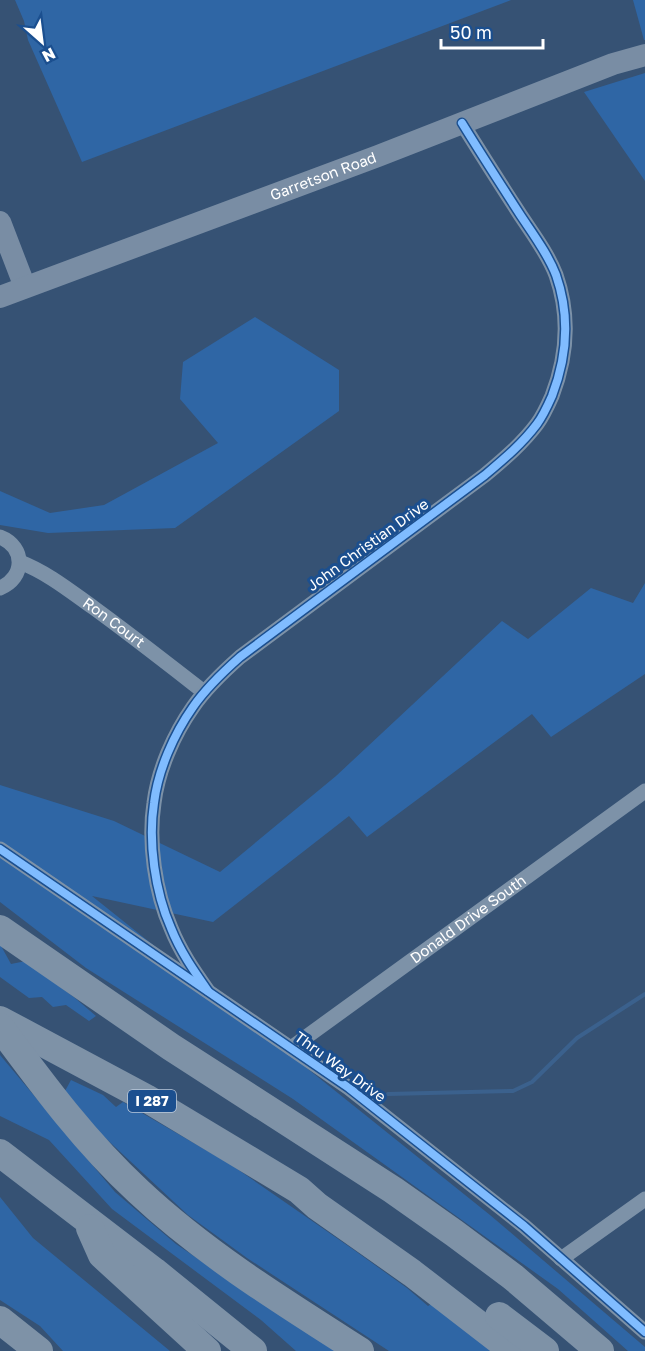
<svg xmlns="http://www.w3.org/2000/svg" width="645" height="1351" font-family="'Golos Text',sans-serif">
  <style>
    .green { fill: #2f66a5 }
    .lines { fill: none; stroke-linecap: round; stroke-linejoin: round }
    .stream { stroke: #3b618d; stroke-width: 4 }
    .street { stroke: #7d92a8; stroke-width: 15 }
    .secondary { stroke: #798da4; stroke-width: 22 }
    .highway { stroke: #7e92a7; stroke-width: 28 }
    .cycleway-casing { stroke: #1b4f8f; stroke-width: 11 }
    .cycleway { stroke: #80bcff; stroke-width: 8 }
    .labels { text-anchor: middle; stroke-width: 6; stroke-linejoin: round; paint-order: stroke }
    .shield { fill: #1b4f8f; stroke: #bbcadd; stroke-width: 1.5 }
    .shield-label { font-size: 14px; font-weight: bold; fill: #fff }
    .street-label { font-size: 15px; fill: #fff; stroke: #1b4f8f }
  </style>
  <rect width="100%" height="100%" fill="#365274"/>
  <!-- green -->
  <g class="green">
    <path d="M15 0H511L82 162 28 40 24 21Z"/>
    <path d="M633 0H645V40H644Z"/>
    <path d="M645 73V181L584 92Z"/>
    <path d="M255 317 339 370V411L175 528 48 533 0 525V491L50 513 104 505 218 443 180 399 183 362Z"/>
    <path d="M645 583V674L551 737 532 714 367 837 349 816 213 922 92 896 490 1215 645 1347V1351H628L558 1289 293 1099 86 968 0 902V785L114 821 220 872 336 776 502 621 528 639 591 588 633 603Z"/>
    <path d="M0 944 11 964 26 961 75 998 96 1016 89 1021 66 1005 53 1007 42 997 29 998 0 977Z"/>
    <path d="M0 1055 115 1192 176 1244 335 1351H296L261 1320 112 1209 49 1140 0 1116Z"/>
    <path d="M71 1080 103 1095 116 1107 123 1102 230 1164 354 1250 407 1288 428 1306 433 1303 493 1351H389L247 1258 188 1215 100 1133 65 1091Z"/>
    <path d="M0 1197 33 1238 170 1351H63L40 1326 0 1300Z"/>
  </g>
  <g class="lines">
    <!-- stream -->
    <path class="stream" d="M388 1094 513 1091 532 1082 577 1038 645 994"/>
    <!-- street -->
    <g class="street">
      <path d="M0 537C26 547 25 578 0 588"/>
      <path id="s1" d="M20 562C48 573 70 591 94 608 131 635 168 664 204 692"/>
      <path d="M0 849 349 1088 524 1226 645 1332"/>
      <path d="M208 991C194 971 180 951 171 928 155 892 148 842 154 803 158 770 174 734 193 707 206 688 223 672 240 657L485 475C504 459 522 444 537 424 543 416 548 405 552 396 567 357 570 315 556 275 548 254 533 234 521 216 501 185 481 154 462 123"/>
      <path id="s2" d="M291 1048 645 791"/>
      <path d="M561 1259 645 1199"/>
    </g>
    <!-- secondary -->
    <g class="secondary">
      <path d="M0 222 25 287"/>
      <path id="s3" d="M0 297 378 156 613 64 645 55"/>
    </g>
    <!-- highway -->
    <g class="highway">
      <path d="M0 929 171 1047 393 1190 454 1233 513 1277 600 1351"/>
      <path d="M0 1020 146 1098 299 1190 317 1206 412 1273 513 1351"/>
      <path d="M0 1027C43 1085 85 1142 138 1191 204 1253 283 1302 360 1351"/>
      <path d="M0 1153 154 1271 253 1351"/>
      <path d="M90 1228 102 1255 207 1351"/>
      <path d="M499 1316 545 1351"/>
      <path d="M0 1320 39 1351"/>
    </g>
    <defs>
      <g id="cycleway">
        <path d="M0 849 349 1088 524 1226 645 1332"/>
        <path d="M208 991C194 971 180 951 171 928 155 892 148 842 154 803 158 770 174 734 193 707 206 688 223 672 240 657L485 475C504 459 522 444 537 424 543 416 548 405 552 396 567 357 570 315 556 275 548 254 533 234 521 216 501 185 481 154 462 123"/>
      </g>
    </defs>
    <!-- cycleway casing -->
    <use href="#cycleway" class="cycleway-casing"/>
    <!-- cycleway -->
    <use href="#cycleway" class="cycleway"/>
  </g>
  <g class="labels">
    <!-- shield labels -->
    <rect class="shield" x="128" y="1090" width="48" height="22" rx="4.5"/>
    <g class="shield-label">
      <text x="152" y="1106">I 287</text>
    </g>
    <!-- street labels -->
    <g class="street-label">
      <text dy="5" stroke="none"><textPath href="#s3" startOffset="345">Garretson Road</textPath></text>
      <text transform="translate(368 545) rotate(-36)" y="5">John Christian Drive</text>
      <text dy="5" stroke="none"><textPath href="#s1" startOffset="112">Ron Court</textPath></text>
      <text dy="5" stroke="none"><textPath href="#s2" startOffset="219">Donald Drive South</textPath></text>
      <text transform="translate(340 1067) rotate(36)" y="5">Thru Way Drive</text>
    </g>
  </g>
  <!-- north arrow -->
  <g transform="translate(42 42) rotate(152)" stroke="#1b4f8f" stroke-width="4.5" paint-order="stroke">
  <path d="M0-4.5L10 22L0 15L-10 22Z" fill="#ffffff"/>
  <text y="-9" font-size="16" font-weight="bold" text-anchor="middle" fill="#ffffff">N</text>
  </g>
  <!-- scale -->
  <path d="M441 39v9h102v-9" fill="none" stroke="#ffffff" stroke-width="3"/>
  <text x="450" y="39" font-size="18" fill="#ffffff" stroke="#1b4f8f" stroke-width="4.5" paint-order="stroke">50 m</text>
</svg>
